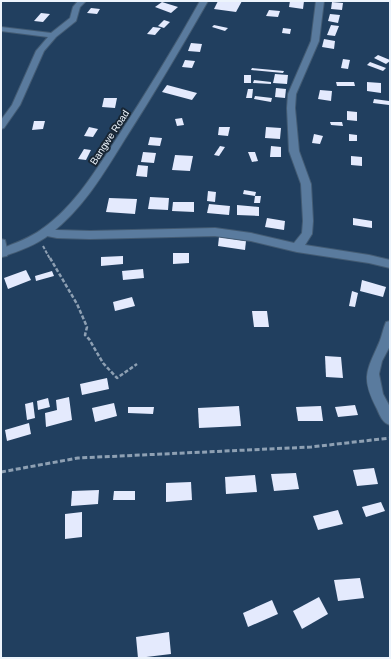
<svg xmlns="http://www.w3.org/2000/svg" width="391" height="659" font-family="Helvetica,sans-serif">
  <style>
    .building { fill: #e4eafd }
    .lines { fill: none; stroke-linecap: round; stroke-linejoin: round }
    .street-casing { stroke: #435b73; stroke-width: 2 }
    .secondary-casing { stroke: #435b73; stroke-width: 2 }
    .path-far2 { stroke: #8ea0b3; stroke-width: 2; stroke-dasharray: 3.5 1.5; stroke-linecap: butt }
    .path-far1 { stroke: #8ea0b3; stroke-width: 2.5; stroke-dasharray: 4 2; stroke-linecap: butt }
    .path { stroke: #8ea0b3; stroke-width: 3; stroke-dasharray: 5 2.5; stroke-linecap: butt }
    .street { fill: #5a7b9e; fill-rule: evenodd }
    .secondary { fill: #5a7b9e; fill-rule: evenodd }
    .labels { text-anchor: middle; stroke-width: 4; stroke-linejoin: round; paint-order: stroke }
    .far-street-label { font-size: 10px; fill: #edf4fc; stroke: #182634 }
  </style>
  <rect width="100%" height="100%" fill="#213f5f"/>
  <!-- building -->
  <g class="building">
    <path d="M218 1H242L236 12 214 9Z"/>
    <path d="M290 1H304L303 9 289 7Z"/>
    <path d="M162 2 178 7 171 13 155 7Z"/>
    <path d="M332 2 343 3 342 10 331 9Z"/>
    <path d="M91 8 100 9 97 14 87 13Z"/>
    <path d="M269 10 280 11 278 17 266 16Z"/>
    <path d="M41 13 50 14 43 22 34 21Z"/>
    <path d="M330 14 340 15 338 23 328 21Z"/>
    <path d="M164 20 170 22 164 28 158 26Z"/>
    <path d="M214 25 228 28 225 31 212 27Z"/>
    <path d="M331 25 339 26 335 36 327 35Z"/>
    <path d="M153 27 161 28 155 35 147 34Z"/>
    <path d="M283 28 291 29 290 34 282 33Z"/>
    <path d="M324 39 335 41 334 49 322 47Z"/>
    <path d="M191 43 202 44 200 52 188 51Z"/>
    <path d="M378 55 390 60V61L386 64 374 58Z"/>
    <path d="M343 59 350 60 348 69 341 68Z"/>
    <path d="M185 60 195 61 192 68 182 67Z"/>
    <path d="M370 62 386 68 383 71 367 65Z"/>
    <path d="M252 68 284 71 283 73 251 70Z"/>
    <path d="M275 74 288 75 287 84 273 83Z"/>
    <rect x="244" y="75" width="7" height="8"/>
    <path d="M254 80 271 82V84L253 83Z"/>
    <path d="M336 82H354L355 86H337Z"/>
    <path d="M367 82 381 83V93L367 91Z"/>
    <path d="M167 85 197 93 192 100 162 92Z"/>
    <path d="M276 88 286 89 285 98 275 97Z"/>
    <path d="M248 89H253L252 98H246Z"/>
    <path d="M320 90 332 91 331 101 318 99Z"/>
    <path d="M255 96 272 98 271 102 254 99Z"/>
    <path d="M104 98H117L115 108 102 107Z"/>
    <path d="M374 99 389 101V105L373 103Z"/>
    <path d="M347 111 357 112V121L347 120Z"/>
    <path d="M182 118 184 125 177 126 175 119Z"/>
    <path d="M34 121H45L43 129 32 130Z"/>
    <path d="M330 122H342L343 126 331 125Z"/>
    <path d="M89 127 98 129 93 137 84 136Z"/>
    <path d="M219 127H230L228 136 218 135Z"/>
    <path d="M266 127 281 128 280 139 265 138Z"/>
    <path d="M314 134 323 136 320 144 312 143Z"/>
    <path d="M349 134 357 135V141H349Z"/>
    <path d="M150 137 162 138 160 146 148 145Z"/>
    <path d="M220 146 225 147 219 156 214 155Z"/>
    <path d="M271 146 281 147V157H270Z"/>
    <path d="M84 149 91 150 86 160 78 159Z"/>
    <path d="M143 152 156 153 154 163 141 162Z"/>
    <path d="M248 152H255L258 161 252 162Z"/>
    <path d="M175 155 193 156 190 171 172 170Z"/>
    <path d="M351 156 362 157V166L351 165Z"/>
    <path d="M138 165 148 166 147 177 136 176Z"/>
    <path d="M244 190 256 192 255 196H261L260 203H254L255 196 243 194Z"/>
    <path d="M208 191 216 192 215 202 207 201Z"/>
    <path d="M150 197 169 198 168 210 148 209Z"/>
    <path d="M109 198 137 199 135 214 106 212Z"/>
    <path d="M173 202H194V212L172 211Z"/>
    <path d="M209 204 230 206 229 215 207 213Z"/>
    <path d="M237 205 259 207V216L237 215Z"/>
    <path d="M267 218 285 221 284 230 265 227Z"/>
    <path d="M353 218 372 221V228L353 225Z"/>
    <path d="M219 237 246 241 245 250 218 246Z"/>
    <path d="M173 253H189V263L173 264Z"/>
    <path d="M123 256V264L101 266V257Z"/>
    <path d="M143 269 144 278 123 280 122 271Z"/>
    <path d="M26 270 31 280 8 289 4 278Z"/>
    <path d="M52 271 54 276 36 281 35 276Z"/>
    <path d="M362 280 386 287 383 297 360 291Z"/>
    <path d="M352 291 358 293 355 307 349 306Z"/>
    <path d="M132 297 135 306 115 311 113 302Z"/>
    <path d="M252 311H267L269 327H254Z"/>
    <path d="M325 356 341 357 343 378 326 377Z"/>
    <path d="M107 378 109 389 82 395 80 384Z"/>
    <path d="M69 397 72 420 46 427 45 413 57 410 56 400Z"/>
    <path d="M48 398 50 407 38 410 37 401Z"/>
    <path d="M33 402 35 418 27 420 25 404Z"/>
    <path d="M114 403 117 416 95 422 92 408Z"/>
    <path d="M355 405 358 415 338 417 335 407Z"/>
    <path d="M239 406 241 426 199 428 198 408Z"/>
    <path d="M321 406 323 421H298L296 407Z"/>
    <path d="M128 407H154L153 414 128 413Z"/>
    <path d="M29 423 31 434 7 441 5 430Z"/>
    <path d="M374 468 378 484 357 486 353 470Z"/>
    <path d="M296 473 299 489 274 491 271 474Z"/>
    <path d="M255 475 257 492 226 494 225 477Z"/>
    <path d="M191 482 192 500 166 502V483Z"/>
    <path d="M99 490 98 504 71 506 72 491Z"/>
    <path d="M114 491H135V500H113Z"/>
    <path d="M381 502 385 511 366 517 362 507Z"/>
    <path d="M338 510 343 524 318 530 313 516Z"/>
    <path d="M82 512V537L65 539V514Z"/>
    <path d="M360 578 364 598 338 601 334 580Z"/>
    <path d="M319 597 328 614 302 629 293 611Z"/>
    <path d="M272 600 278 614 248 627 243 613Z"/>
    <path d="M169 632 171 654 138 658 136 637Z"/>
  </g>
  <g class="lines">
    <defs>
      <g id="street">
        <path d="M78 1H86L80 7 76 21 56 37 44 51 20 105 4 128 1 129V120L12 105 36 51 48 37 1 31V27L51 33 70 18 73 7Z"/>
        <path d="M316 1H324L319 41 296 94 295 108 299 151 311 184 313 221 312 234 305 245 369 255 390 260V268L369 263 297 252 251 241 215 236 90 239 57 238 42 235 41 232 42 229 46 228 57 230 90 231 215 228 251 233 294 243 302 233 303 221 301 184 289 151 287 108 288 94 311 41Z"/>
        <path d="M1 239 5 240 8 253 7 256 1 257Z"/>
        <path d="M390 321V346L382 361 379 374 383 394 390 407V425C383 423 380 416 377 409 361 378 366 372 379 343 382 336 383 329 386 322Z"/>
      </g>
      <path id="secondary" d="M200 1H208C181 48 154 94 125 139 104 173 83 209 50 234 37 245 17 252 1 257V249C15 243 30 238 42 229 74 207 96 170 117 138 146 93 174 48 200 1Z"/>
    </defs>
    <!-- street casing -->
    <use href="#street" class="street-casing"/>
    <!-- secondary casing -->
    <use href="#secondary" class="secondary-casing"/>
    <!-- path-far2 -->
    <path class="path-far2" d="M43 246 50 259"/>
    <!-- path-far1 -->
    <path class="path-far1" d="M50 258 77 304 87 327 85 335 89 339 103 363 117 378 137 364"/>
    <!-- path -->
    <path class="path" d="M1 472 78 458 311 447 390 438"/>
    <!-- street -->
    <use href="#street" class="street"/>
    <!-- secondary -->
    <use href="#secondary" class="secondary"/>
  </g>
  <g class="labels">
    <!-- far-street labels -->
    <g class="far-street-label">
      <text transform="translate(109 137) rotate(-57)" y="4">Bangwe Road</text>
    </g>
  </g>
  <!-- border -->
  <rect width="391" height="659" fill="none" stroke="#edf4fc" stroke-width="4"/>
</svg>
